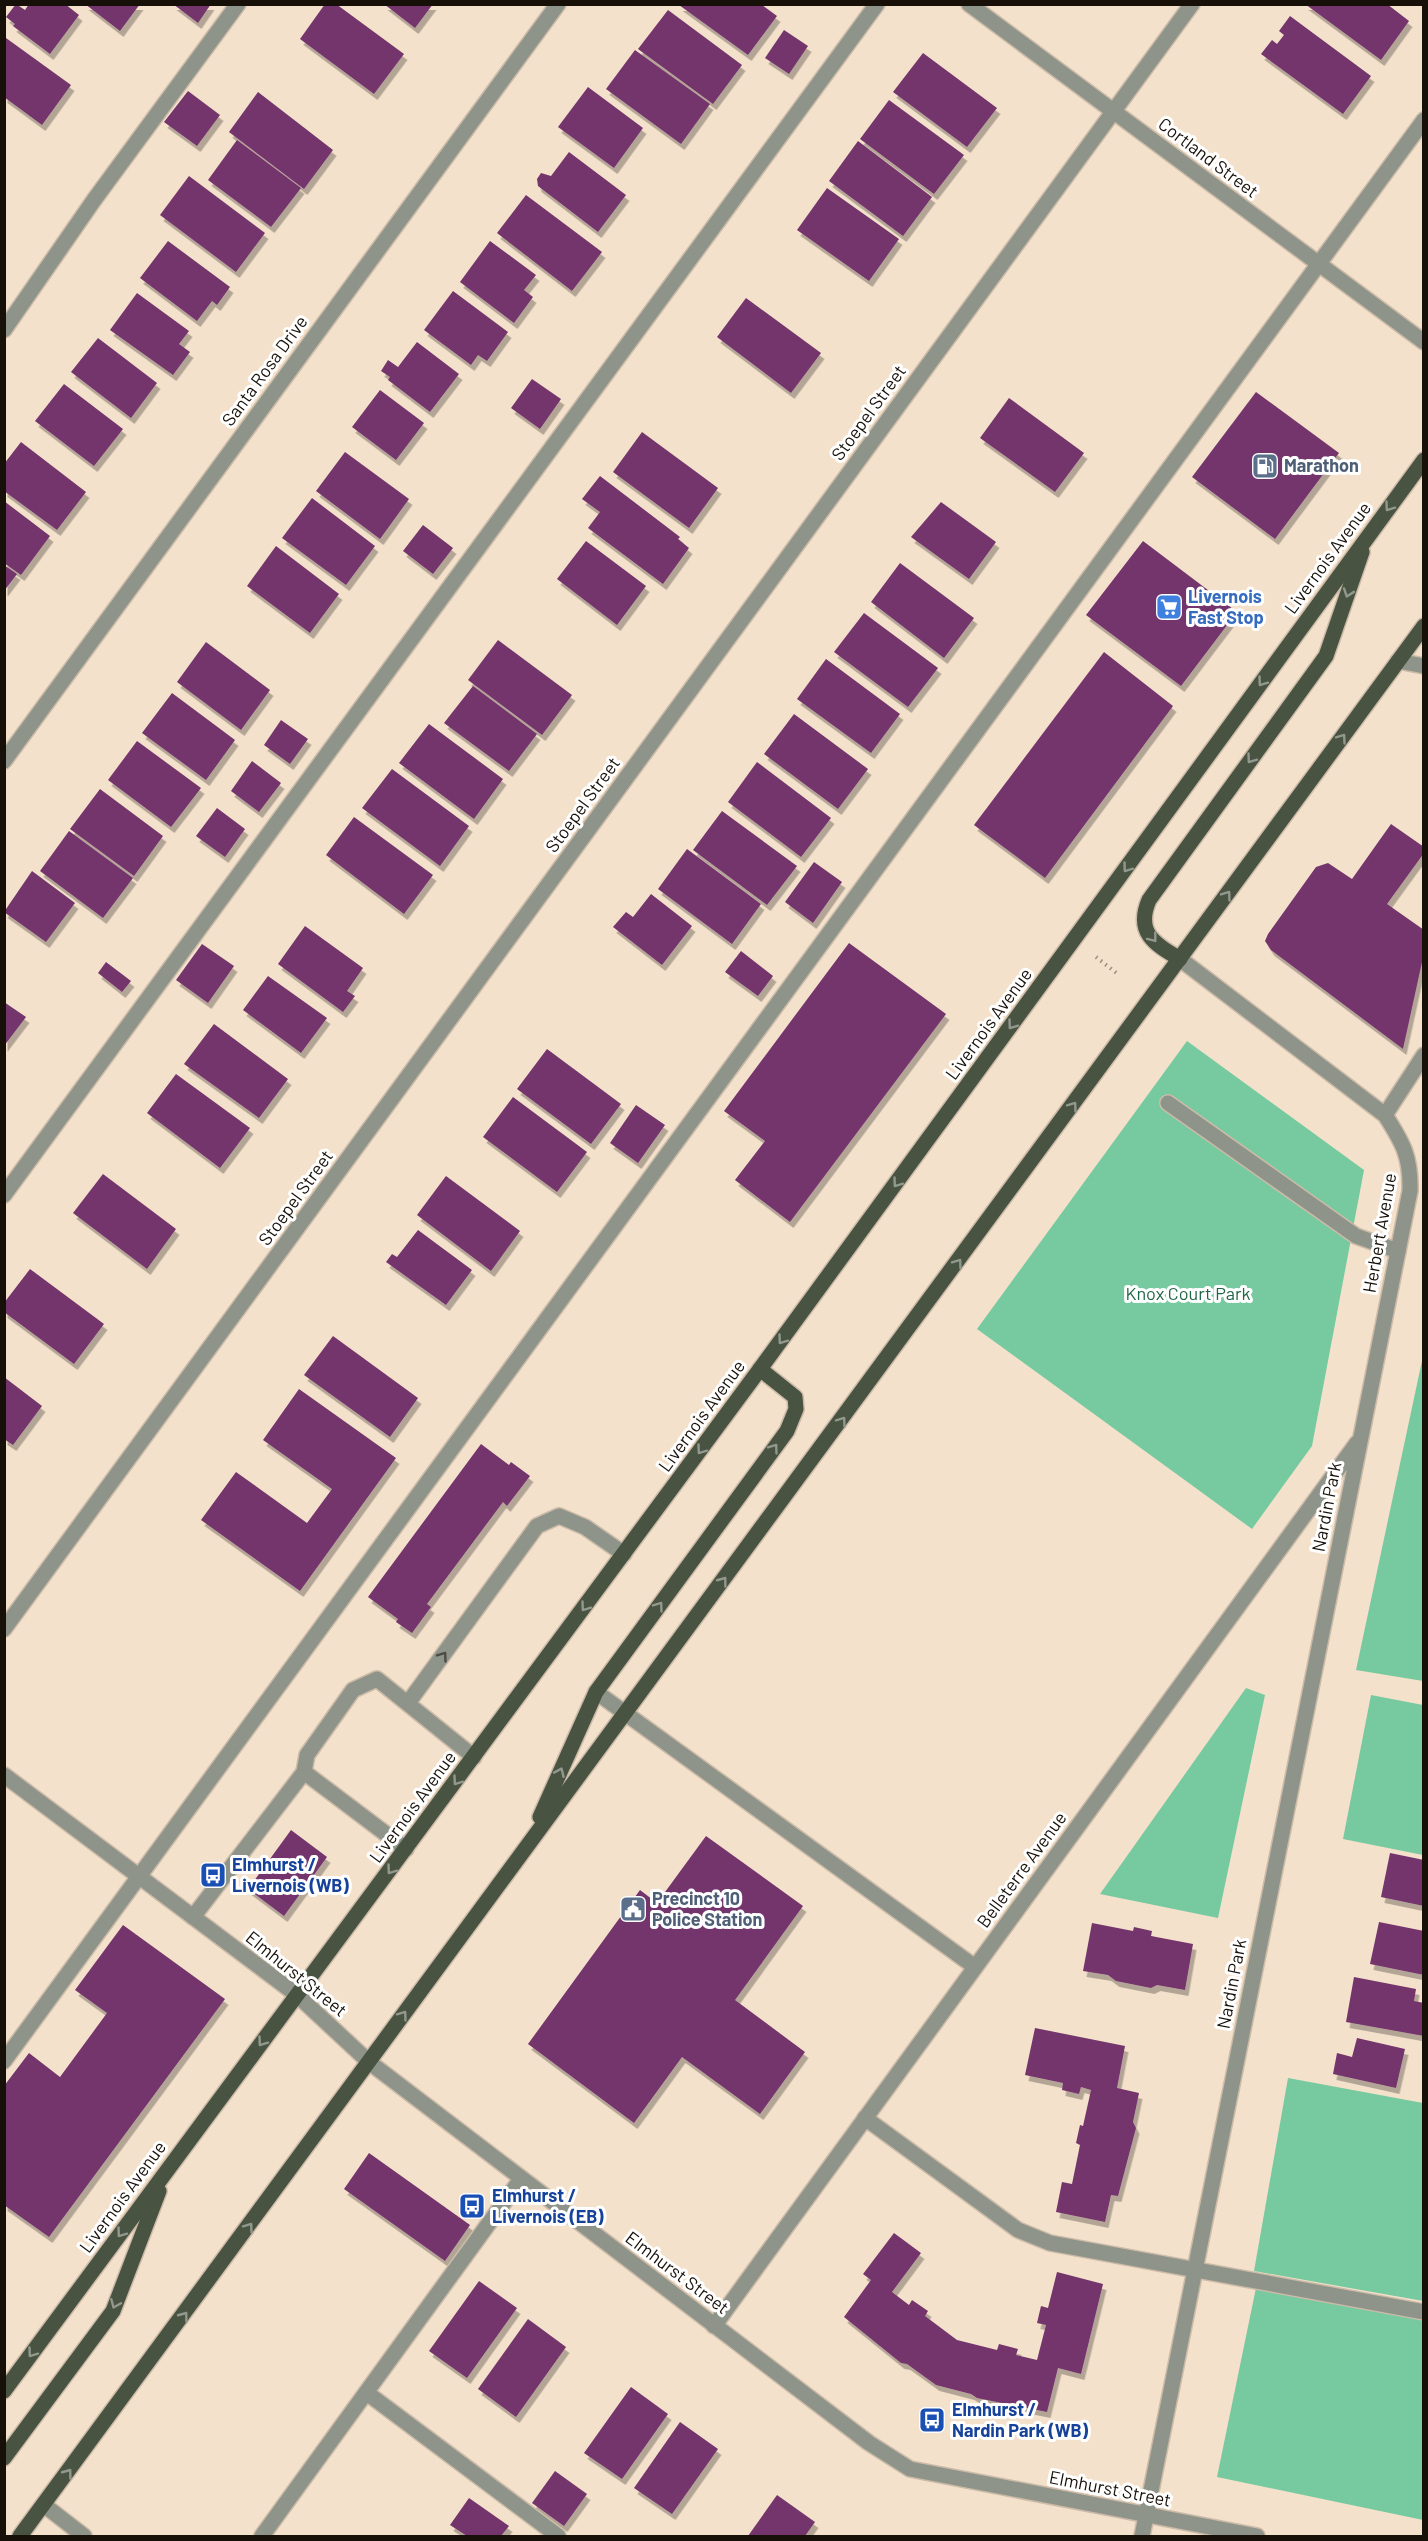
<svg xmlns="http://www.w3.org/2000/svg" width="1428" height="2541" font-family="Barlow,sans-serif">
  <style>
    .green { fill: #77ca9f }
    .building { fill: #73356c; filter: url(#shadow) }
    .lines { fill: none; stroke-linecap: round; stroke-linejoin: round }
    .minor-casing { stroke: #ccbba8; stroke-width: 18 }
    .major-casing { stroke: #ccbba8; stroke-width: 18 }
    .path { stroke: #9c8e7e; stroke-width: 4; stroke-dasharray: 1.5 4.5; stroke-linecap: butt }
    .minor { stroke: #8e948a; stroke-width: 15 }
    .major { stroke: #495341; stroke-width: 15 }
    .oneway { stroke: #92988d }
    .oneway2 { stroke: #4d4b43 }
    .labels { text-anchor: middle; stroke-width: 6; stroke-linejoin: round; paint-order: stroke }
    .street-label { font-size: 18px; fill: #171009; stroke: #fff }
    .service-label { font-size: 18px; font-weight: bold; fill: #4e5e75; stroke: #fff; text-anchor: start }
    .shop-label { font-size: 18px; font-weight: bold; fill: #366cbe; stroke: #fff; text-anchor: start }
    .park-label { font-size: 18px; fill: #206646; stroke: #fff }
    .transit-label { font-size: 18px; font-weight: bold; fill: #164399; stroke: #fff; text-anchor: start }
  </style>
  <defs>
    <filter id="shadow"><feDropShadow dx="3.5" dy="6" stdDeviation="0" flood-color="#0004"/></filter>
  </defs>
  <rect width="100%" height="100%" fill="#f4e1cb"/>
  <!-- green -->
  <g class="green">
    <path d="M1187 1041 1364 1170 1312 1446 1252 1529 977 1329Z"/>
    <path d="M1423 1356 1424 1681H1423L1356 1670Z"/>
    <path d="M1246 1688 1265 1695 1218 1918 1100 1894Z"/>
    <path d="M1371 1695 1423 1705V1855L1343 1839Z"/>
    <path d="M1288 2078 1423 2103V2301L1254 2271Z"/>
    <path d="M1257 2283 1423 2317V2520L1217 2477Z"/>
  </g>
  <!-- building -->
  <g class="building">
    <path d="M16 4 25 10 29 4H65L79 15 50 54 13 26 15 24 6 17Z"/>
    <path d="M85 4H140L120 31Z"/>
    <path d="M173 4H211L198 23Z"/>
    <path d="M325 4H336L404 54 374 94 300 39Z"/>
    <path d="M384 4H433L415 28Z"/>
    <path d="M1305 4H1387L1409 21 1381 60Z"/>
    <path d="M679 5H762L777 16 748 55Z"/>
    <path d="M668 10 742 65 713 104 638 49Z"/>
    <path d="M1290 16 1371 76 1343 114 1261 54 1272 40 1277 44 1284 35 1279 31Z"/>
    <path d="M784 30 808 46 789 74 765 58Z"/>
    <path d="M6 38 71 85 42 125 4 97Z"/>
    <path d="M635 50 710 104 681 144 606 89Z"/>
    <path d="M923 53 997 108 967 147 893 92Z"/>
    <path d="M588 87 643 128 614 168 558 127Z"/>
    <path d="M188 91 220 115 197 146 164 122Z"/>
    <path d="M258 92 333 150 304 189 229 132Z"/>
    <path d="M889 100 964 155 934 194 860 139Z"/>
    <path d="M237 140 301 188 271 227 208 180Z"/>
    <path d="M858 141 932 197 903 236 829 181Z"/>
    <path d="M569 152 626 195 598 232 538 186 537 179 541 173 551 176Z"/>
    <path d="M189 176 265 233 236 272 160 215Z"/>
    <path d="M827 188 899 239 869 281 797 230Z"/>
    <path d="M526 195 602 252 572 291 497 233Z"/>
    <path d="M168 241 230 287 217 305 212 301 197 321 140 278Z"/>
    <path d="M490 241 536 275 524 290 533 297 514 323 460 282Z"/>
    <path d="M453 291 508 332 487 361 478 355 471 365 424 330Z"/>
    <path d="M137 293 189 331 179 344 190 352 173 375 110 330Z"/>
    <path d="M746 298 821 353 791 393 717 337Z"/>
    <path d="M98 338 157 383 131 418 71 372Z"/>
    <path d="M417 342 459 374 430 412 388 380 390 377 381 371 388 360 398 367Z"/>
    <path d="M532 379 561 399 540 429 511 408Z"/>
    <path d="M64 384 123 429 94 466 35 421Z"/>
    <path d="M380 390 424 423 396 460 352 427Z"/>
    <path d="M1256 392 1339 453 1275 539 1192 477Z"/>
    <path d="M1009 398 1084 453 1055 492 980 438Z"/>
    <path d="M642 432 718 488 689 528 613 472Z"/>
    <path d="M21 442 86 492 57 530 4 491V464Z"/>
    <path d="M345 452 409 499 380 539 316 491Z"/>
    <path d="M600 476 680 537 678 539 689 548 663 584 588 528 600 512 582 499Z"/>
    <path d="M312 498 375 546 346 585 282 538Z"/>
    <path d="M4 501 50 536 21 575 4 563Z"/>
    <path d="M941 502 996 542 969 579 911 537Z"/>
    <path d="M423 525 453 548 433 574 403 551Z"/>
    <path d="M586 541 646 586 617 625 557 579Z"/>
    <path d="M1143 541 1237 612 1181 686 1086 615Z"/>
    <path d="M276 546 339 594 310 633 247 586Z"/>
    <path d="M900 563 974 618 944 658 871 602Z"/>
    <path d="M4 565 17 574 4 591Z"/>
    <path d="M864 613 938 668 908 707 834 652Z"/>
    <path d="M498 640 572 695 542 735 468 680Z"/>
    <path d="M206 642 270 690 241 730 177 682Z"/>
    <path d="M1104 652 1173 706 1045 878 974 825Z"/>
    <path d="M826 659 900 714 871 753 797 699Z"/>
    <path d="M473 686 537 734 509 771 444 723Z"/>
    <path d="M172 693 235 740 206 780 142 733Z"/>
    <path d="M794 714 868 769 838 809 764 754Z"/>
    <path d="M281 720 308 739 290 764 264 745Z"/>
    <path d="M429 724 503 779 474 819 399 763Z"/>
    <path d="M137 741 201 788 171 827 108 780Z"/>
    <path d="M252 761 281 783 259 812 231 791Z"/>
    <path d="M757 762 831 818 801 857 728 802Z"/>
    <path d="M392 769 469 826 440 866 362 808Z"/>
    <path d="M100 789 163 836 134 876 70 829Z"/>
    <path d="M217 808 245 829 225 857 196 836Z"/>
    <path d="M722 811 797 866 767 905 693 850Z"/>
    <path d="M354 817 433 875 404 914 326 855Z"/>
    <path d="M1391 824 1424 847V853L1387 904 1424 930V953L1403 1049 1271 950 1265 941 1268 934 1316 867 1328 863 1352 879Z"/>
    <path d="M69 831 133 878 103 918 40 871Z"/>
    <path d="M687 849 761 904 732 944 658 889Z"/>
    <path d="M814 862 842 882 813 923 785 902Z"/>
    <path d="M32 871 75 903 46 942 4 912Z"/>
    <path d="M651 894 692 926 662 965 613 927 626 912 633 917Z"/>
    <path d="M305 926 363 968 347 991 355 996 343 1012 278 964Z"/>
    <path d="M849 943 946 1014 790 1222 735 1180 765 1141 724 1111Z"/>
    <path d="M202 944 234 966 208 1003 176 980Z"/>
    <path d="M741 951 773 976 758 996 725 972Z"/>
    <path d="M106 962 131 981 122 992 98 973Z"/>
    <path d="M268 976 327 1018 301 1053 243 1010Z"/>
    <path d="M4 1002 26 1017 4 1046Z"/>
    <path d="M214 1024 288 1079 259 1118 184 1064Z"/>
    <path d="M547 1049 621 1104 591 1144 517 1089Z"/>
    <path d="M176 1074 250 1128 220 1168 147 1113Z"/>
    <path d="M513 1097 587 1152 557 1192 483 1137Z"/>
    <path d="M636 1105 665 1125 638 1163 610 1143Z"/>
    <path d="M103 1174 176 1229 147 1269 73 1213Z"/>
    <path d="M446 1176 520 1231 491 1271 417 1215Z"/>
    <path d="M418 1230 472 1270 446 1305 386 1262 392 1254 397 1257Z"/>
    <path d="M30 1269 104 1324 74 1364 4 1312V1303Z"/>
    <path d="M333 1336 418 1398 390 1437 304 1375Z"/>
    <path d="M4 1377 42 1406 13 1445 4 1439Z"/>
    <path d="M299 1389 396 1458 300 1591 201 1520 236 1472 307 1523 332 1489 263 1440Z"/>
    <path d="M481 1444 509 1465 511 1462 530 1476 507 1506 503 1502 427 1604 431 1607 412 1633 396 1622 398 1619 368 1597Z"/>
    <path d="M291 1830 327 1857 284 1916 248 1889Z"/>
    <path d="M706 1836 803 1906 735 2000 805 2052 760 2114 682 2057 634 2123 528 2044 640 1890 657 1903Z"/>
    <path d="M1390 1853 1424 1860V1906L1381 1897Z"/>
    <path d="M1379 1922 1424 1931V1975L1370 1964Z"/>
    <path d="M1092 1923 1133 1931 1134 1927 1152 1931 1151 1936 1193 1944 1185 1990 1157 1985 1151 1988 1116 1981 1108 1975 1083 1971Z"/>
    <path d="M123 1925 225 1999 49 2237 4 2205V2086L29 2053 60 2077 107 2013 75 1990Z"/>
    <path d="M1354 1977 1416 1989 1414 2001 1424 2003V2036L1346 2022Z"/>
    <path d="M1035 2028 1125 2046 1117 2088 1139 2093 1133 2122 1136 2128 1118 2196 1111 2195 1105 2222 1056 2212 1062 2182 1072 2184 1080 2145 1076 2143 1080 2125 1083 2126 1091 2090 1081 2087 1079 2094 1062 2090 1063 2083 1025 2075Z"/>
    <path d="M1357 2038 1405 2049 1396 2088 1333 2074 1337 2053 1352 2057Z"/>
    <path d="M369 2153 470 2225 445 2261 344 2189Z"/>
    <path d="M894 2233 921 2253 892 2292 909 2305 912 2300 928 2311 925 2316 957 2340 997 2350 999 2344 1018 2349 1016 2355 1037 2360 1046 2325 1037 2323 1041 2306 1048 2308 1057 2272 1103 2284 1081 2374 1058 2368 1047 2412 977 2398 971 2394 936 2385 907 2364 901 2363 844 2317 871 2280 863 2274Z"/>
    <path d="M479 2281 517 2308 467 2378 429 2351Z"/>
    <path d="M528 2319 566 2347 516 2417 478 2389Z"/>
    <path d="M631 2387 668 2414 622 2479 584 2453Z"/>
    <path d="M680 2422 718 2449 672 2514 634 2488Z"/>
    <path d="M555 2471 587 2494 564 2526 532 2503Z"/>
    <path d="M777 2495 815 2522 805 2536H748Z"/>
    <path d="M469 2498 509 2526 501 2536H467L450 2525Z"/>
  </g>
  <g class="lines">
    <defs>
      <g id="minor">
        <path d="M969 4 1424 342"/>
        <path d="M4 330 94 200 238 4"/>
        <path d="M1398 661 1424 666"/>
        <path d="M4 761 558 4"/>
        <path d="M1168 1103 1356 1236 1398 1251"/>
        <path d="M1385 1115 1424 1055"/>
        <path d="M4 1195 877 4"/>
        <path d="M4 1629 1192 4"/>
        <path d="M596 1692 975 1967"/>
        <path d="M408 1703 537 1526 559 1516 585 1527 624 1554"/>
        <path d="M304 1772 307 1755 353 1690 377 1679 474 1757"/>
        <path d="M4 1775 297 1995 369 2062 869 2443 910 2469 1257 2536"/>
        <path d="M193 1917 304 1772 406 1849"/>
        <path d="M4 2061 1424 120"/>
        <path d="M865 2118 1018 2230 1050 2243 1424 2312"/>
        <path d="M714 2326 1357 1443"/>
        <path d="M367 2393 558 2536"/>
        <path d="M44 2505 84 2536"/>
        <path d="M262 2536 521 2179"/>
        <path d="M1142 2536 1410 1191C1411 1157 1403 1143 1385 1115L1180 959"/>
      </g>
      <g id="major">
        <path d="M1180 959C1155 944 1135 933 1149 900L1326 656 1362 552"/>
        <path d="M540 1817 596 1692 787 1431 796 1409 795 1397 760 1369"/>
        <path d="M4 2391 760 1369 1424 460"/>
        <path d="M4 2458 113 2311 159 2191"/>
        <path d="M20 2536 1424 626"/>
      </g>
    </defs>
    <!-- minor casing -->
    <use href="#minor" class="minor-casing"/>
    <!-- major casing -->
    <use href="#major" class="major-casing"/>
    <!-- path -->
    <path class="path" d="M1096 957 1119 975"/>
    <!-- minor -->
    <use href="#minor" class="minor"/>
    <!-- major -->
    <use href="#major" class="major"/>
  </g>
  <!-- one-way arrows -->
  <defs><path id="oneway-chevron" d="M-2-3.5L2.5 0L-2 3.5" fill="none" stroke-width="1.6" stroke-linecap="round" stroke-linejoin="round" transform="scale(1.5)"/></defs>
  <g class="oneway">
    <use href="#oneway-chevron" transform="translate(1389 507) rotate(126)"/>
    <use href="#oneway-chevron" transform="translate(1348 593) rotate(109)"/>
    <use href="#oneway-chevron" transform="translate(1262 682) rotate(126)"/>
    <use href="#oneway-chevron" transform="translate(1342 738) rotate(-54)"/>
    <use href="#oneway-chevron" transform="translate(1251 759) rotate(126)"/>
    <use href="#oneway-chevron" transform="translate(1127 868) rotate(126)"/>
    <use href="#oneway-chevron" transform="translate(1227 895) rotate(-54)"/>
    <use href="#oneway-chevron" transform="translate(1153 938) rotate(52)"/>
    <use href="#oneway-chevron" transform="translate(1012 1025) rotate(126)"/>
    <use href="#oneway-chevron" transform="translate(1073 1106) rotate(-54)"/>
    <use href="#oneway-chevron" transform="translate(897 1183) rotate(126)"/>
    <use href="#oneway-chevron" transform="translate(958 1263) rotate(-54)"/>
    <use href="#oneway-chevron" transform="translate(782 1340) rotate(126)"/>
    <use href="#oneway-chevron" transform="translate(842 1421) rotate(-54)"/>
    <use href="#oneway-chevron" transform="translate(774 1448) rotate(-54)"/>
    <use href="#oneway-chevron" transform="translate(701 1450) rotate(126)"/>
    <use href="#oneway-chevron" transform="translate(723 1581) rotate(-53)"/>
    <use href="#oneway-chevron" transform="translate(659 1606) rotate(-54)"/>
    <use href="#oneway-chevron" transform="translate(585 1607) rotate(126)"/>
    <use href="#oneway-chevron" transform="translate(560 1772) rotate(-66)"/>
    <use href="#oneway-chevron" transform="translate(457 1781) rotate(126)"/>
    <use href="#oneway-chevron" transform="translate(391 1870) rotate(126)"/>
    <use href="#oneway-chevron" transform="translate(403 2015) rotate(-54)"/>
    <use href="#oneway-chevron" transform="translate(262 2042) rotate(126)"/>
    <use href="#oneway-chevron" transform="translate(249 2227) rotate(-54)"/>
    <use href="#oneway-chevron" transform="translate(121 2233) rotate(126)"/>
    <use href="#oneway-chevron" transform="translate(115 2304) rotate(113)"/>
    <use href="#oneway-chevron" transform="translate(184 2316) rotate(-53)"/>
    <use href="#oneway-chevron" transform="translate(32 2353) rotate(126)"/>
    <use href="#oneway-chevron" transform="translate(68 2473) rotate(-53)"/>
  </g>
  <use class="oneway2" href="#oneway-chevron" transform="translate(443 1656) rotate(-54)"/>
  <!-- icons -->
  <defs>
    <symbol id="fuel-square" viewBox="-11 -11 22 22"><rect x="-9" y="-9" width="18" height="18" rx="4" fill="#5c6f8a" stroke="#fff"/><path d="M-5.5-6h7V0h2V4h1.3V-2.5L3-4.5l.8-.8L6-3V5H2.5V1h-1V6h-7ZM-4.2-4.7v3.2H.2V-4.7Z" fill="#fff"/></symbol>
    <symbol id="supermarket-square" viewBox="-11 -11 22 22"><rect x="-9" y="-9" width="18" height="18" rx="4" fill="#3f7fe0" stroke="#fff"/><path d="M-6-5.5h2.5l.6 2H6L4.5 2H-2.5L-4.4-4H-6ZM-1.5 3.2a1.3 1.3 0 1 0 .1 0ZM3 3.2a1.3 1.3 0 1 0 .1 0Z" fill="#fff"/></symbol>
    <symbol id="bus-square" viewBox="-11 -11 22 22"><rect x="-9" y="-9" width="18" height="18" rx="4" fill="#1a4fb4" stroke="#fff"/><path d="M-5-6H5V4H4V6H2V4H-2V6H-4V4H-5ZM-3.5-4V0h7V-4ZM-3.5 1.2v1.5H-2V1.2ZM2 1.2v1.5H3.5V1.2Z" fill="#fff"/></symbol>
    <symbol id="civic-square" viewBox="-11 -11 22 22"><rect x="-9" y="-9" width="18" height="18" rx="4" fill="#5c6f8a" stroke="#fff"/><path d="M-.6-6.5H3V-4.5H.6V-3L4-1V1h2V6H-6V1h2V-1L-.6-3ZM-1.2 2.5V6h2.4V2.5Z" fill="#fff"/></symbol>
  </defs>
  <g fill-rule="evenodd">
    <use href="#fuel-square" x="1250" y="451" width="30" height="30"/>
    <use href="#supermarket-square" x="1154" y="592" width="30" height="30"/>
    <use href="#bus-square" x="198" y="1860" width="30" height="30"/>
    <use href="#civic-square" x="618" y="1894" width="30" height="30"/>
    <use href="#bus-square" x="457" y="2191" width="30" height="30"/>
    <use href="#bus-square" x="917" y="2405" width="30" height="30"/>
  </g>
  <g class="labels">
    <!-- street labels -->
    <g class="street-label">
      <text transform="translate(1208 158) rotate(37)" y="6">Cortland Street</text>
      <text transform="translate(265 371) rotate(-54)" y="6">Santa Rosa Drive</text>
      <text transform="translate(869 413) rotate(-54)" y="6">Stoepel Street</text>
      <text transform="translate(1328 558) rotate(-54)" y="6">Livernois Avenue</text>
      <text transform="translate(583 805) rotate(-54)" y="6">Stoepel Street</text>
      <text transform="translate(989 1024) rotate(-54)" y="6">Livernois Avenue</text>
      <text transform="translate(296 1198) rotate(-54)" y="6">Stoepel Street</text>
      <text transform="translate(1380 1233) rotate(-80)" y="6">Herbert Avenue</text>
      <text transform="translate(702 1416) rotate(-54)" y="6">Livernois Avenue</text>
      <text transform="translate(1327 1507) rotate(-79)" y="6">Nardin Park</text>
      <text transform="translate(413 1807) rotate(-54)" y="6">Livernois Avenue</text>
      <text transform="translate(1022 1870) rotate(-54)" y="6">Belleterre Avenue</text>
      <text transform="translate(296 1974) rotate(39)" y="6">Elmhurst Street</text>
      <text transform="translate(1232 1984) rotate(-79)" y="6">Nardin Park</text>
      <text transform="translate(123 2197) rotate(-54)" y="6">Livernois Avenue</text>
      <text transform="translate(677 2273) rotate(37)" y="6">Elmhurst Street</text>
      <text transform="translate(1110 2489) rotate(11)" y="6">Elmhurst Street</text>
    </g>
    <!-- service labels -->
    <g class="service-label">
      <text x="1284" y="472">Marathon</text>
      <text x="652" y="1905">Precinct 10<tspan x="652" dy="21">Police Station</tspan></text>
    </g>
    <!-- shop labels -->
    <g class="shop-label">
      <text x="1188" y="603">Livernois<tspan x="1188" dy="21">Fast Stop</tspan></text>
    </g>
    <!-- park labels -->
    <g class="park-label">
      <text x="1188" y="1300">Knox Court Park</text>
    </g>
    <!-- transit labels -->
    <g class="transit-label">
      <text x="232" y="1871">Elmhurst /<tspan x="232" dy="21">Livernois (WB)</tspan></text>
      <text x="492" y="2202">Elmhurst /<tspan x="492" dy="21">Livernois (EB)</tspan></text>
      <text x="952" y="2416">Elmhurst /<tspan x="952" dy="21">Nardin Park (WB)</tspan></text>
    </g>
  </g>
  <!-- border -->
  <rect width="1428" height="2541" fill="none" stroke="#171009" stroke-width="12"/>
</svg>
